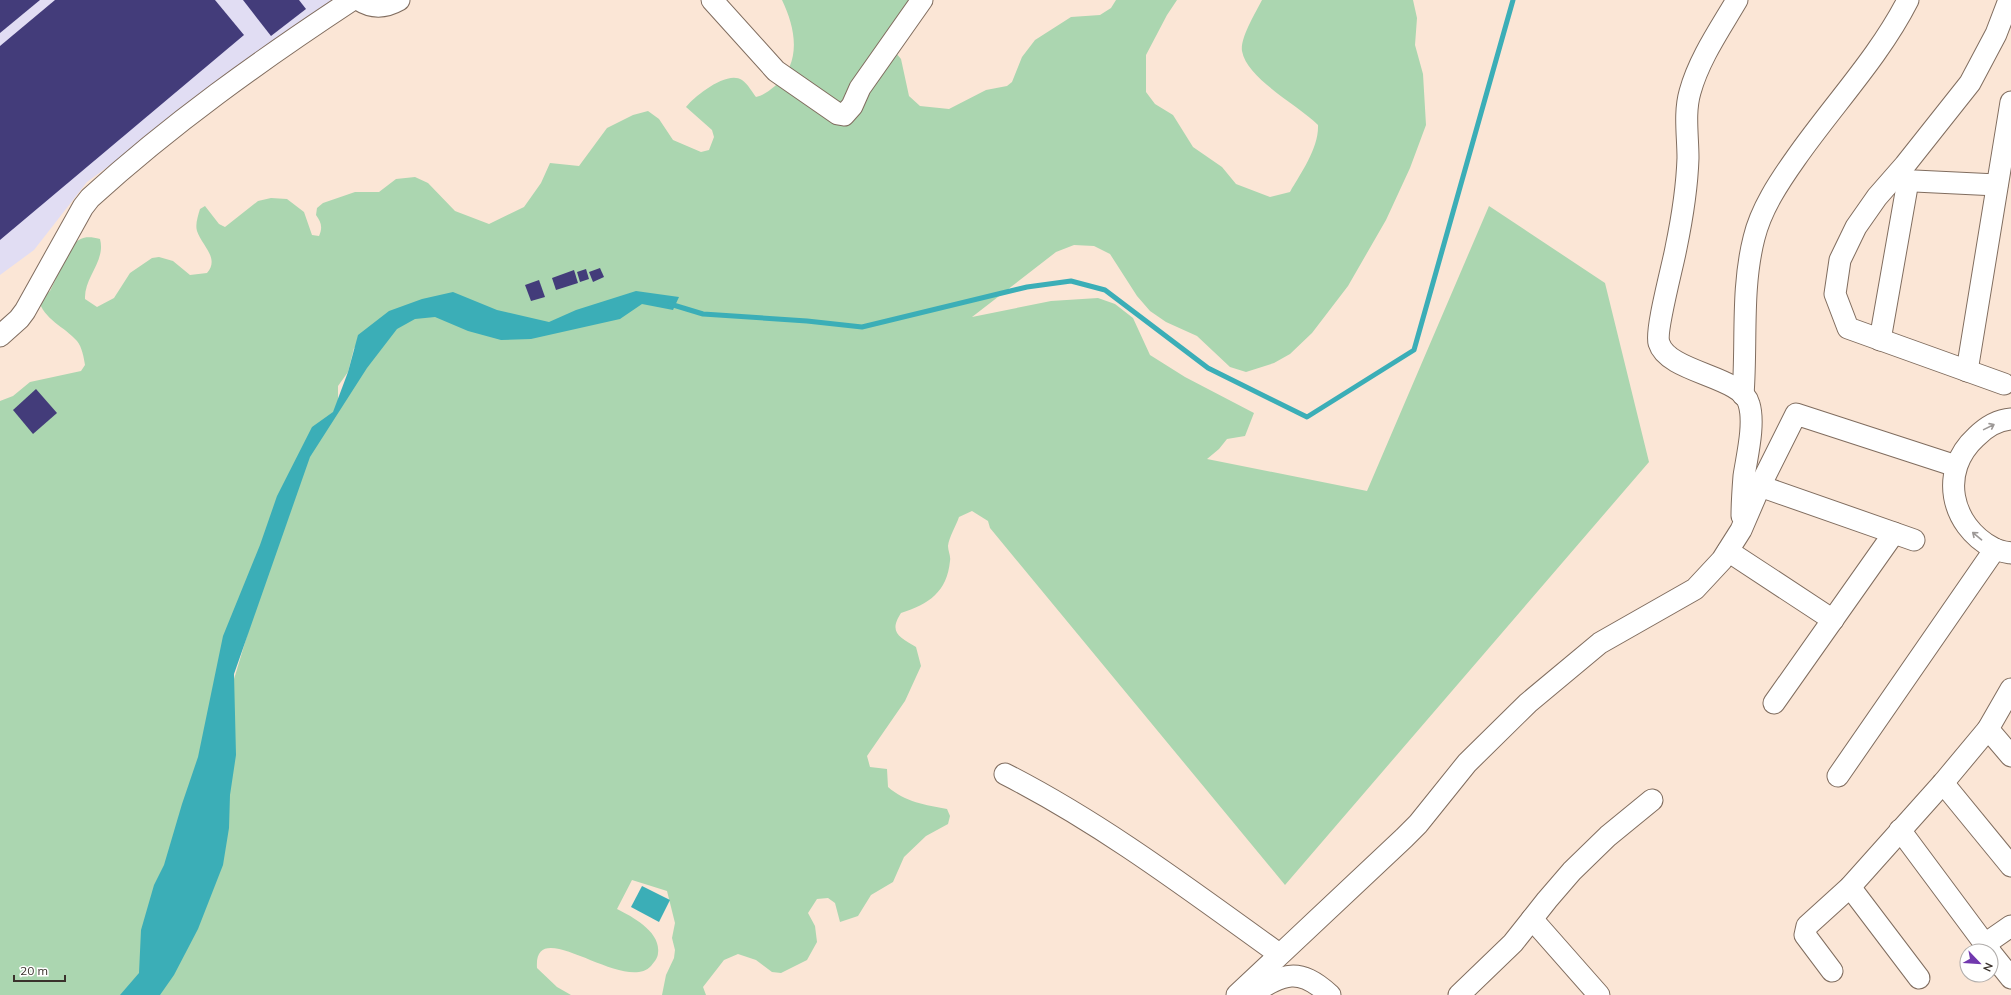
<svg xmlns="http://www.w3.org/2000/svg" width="2011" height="995" font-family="Mulish,sans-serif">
<rect width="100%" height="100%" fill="#fbe6d6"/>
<polygon fill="#e1ddf3" points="0,0 334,0 87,182 34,250 0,275"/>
<path fill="#abd6b0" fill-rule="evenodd" d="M 782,0 L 917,0 L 891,47 L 901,59 L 909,96 L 920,106 L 949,109 L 986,90 L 1007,86 L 1012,82 L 1022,57 L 1035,40 L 1071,17 L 1100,15 L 1111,8 L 1116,0 L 1177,0 L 1167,15 L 1146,55 L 1146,92 L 1155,104 L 1173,115 L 1193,147 L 1222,167 L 1236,184 L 1270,197 L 1290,192 C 1301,173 1319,148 1318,125 C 1298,105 1247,79 1242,51 C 1240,38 1256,12 1262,0 L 1413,0 L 1417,18 L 1415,45 L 1423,74 L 1426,125 L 1410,168 L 1386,220 L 1348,286 L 1312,333 L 1290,354 L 1274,363 L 1246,372 L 1230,367 L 1197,336 L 1166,322 L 1150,311 L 1137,296 L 1110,254 L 1094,246 L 1074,245 L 1056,252 L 972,317 L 1051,301 L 1098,298 L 1115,304 L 1133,318 L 1150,355 L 1185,377 L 1254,413 L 1245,436 L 1227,439 L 1219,449 L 1207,459 L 1367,491 L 1489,206 L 1605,283 L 1649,462 L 1285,885 L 990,528 L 988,521 L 972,511 L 959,517 C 956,526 949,537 948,546 C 948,551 951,556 950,561 C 947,592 929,604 901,613 C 888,633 900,637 916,647 L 921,666 L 905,701 L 867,756 L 870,767 L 887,769 L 888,787 C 905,802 926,805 947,809 L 950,816 L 948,824 L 926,836 L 904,857 L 893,882 L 871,895 L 858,916 L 840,922 L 835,903 L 828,898 L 817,899 L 808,913 L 815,926 L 817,942 L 807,960 L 781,973 L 772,972 L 756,960 L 738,954 L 724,960 L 703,987 L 706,995 L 662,995 L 666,975 L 674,958 L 675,950 L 672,938 L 675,923 L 667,891 L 632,880 L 617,909 C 633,917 661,932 658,953 C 658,958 654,962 651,966 C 624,995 533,912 537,968 L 557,987 L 571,995 L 154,995 L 228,699 L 275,543 L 288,496 L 202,770 L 142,976 L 131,995 L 0,995 L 0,401 L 13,396 L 30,382 L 81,371 L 85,365 C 84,358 82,347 77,341 C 65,327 43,319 39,300 L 50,291 L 71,247 C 80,236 88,236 100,239 C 106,261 84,277 85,299 L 97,307 L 114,298 L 130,273 L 152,258 L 159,257 L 173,261 L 190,275 L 207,273 C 220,258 202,246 197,231 C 195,224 198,216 200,209 L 205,206 L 219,224 L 225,227 L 258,201 L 271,198 L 287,199 L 304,212 L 312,235 L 319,236 C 323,227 321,222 316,215 L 317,208 L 323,203 L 355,192 L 379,192 L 396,179 L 415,177 L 428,183 L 455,211 L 489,224 L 524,207 L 541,183 L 550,163 L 579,166 L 607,128 L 633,115 L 648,111 L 659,119 L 673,140 L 701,152 L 709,150 L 714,137 L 712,130 L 686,107 C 695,96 727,70 742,80 C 748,84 752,92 756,97 C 764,95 769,91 775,86 C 802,63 796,29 782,0 ZM 370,341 L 338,407 L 338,386 L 348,372 L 354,348 Z"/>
<g fill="#3baeb7">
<polygon points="636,291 679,297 673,310 642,304 620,319 531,339 501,340 468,331 435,317 415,319 397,329 367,368 310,457 234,674 236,755 230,795 229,828 223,865 198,929 174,975 160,995 120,995 139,973 141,930 154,885 164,865 182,804 198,757 223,636 260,545 277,496 312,427 333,412 348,372 358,335 389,311 422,299 453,292 497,310 549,322 576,310"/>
<polygon points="642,886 670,900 659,922 631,907"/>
</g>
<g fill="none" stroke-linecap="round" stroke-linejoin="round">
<polyline stroke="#3baeb7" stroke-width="5" points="670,304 703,314 807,321 862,327 1027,287 1071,281 1105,290 1208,368 1307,417 1414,350 1513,0"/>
</g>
<g fill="#433c7a">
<polygon points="0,0 40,0 0,33"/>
<polygon points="55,0 215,0 244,35 0,240 0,46"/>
<polygon points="243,0 299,0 306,9 271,36"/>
<polygon points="600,268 604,277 593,282 589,272"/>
<polygon points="586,269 589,279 580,282 577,272"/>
<polygon points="574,270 578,283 556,290 552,278"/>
<polygon points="539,280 545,297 531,301 525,285"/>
<polygon points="36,389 57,413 33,434 13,410"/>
</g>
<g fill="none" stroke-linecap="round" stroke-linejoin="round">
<g stroke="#806d5f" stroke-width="23">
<g id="minor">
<path d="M 359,0 C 373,9 385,8 399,0"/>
<polyline points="712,0 776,71 838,114 844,115 852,106 860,88 922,0"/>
<path d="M 1737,0 C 1720,29 1699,59 1690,92 C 1684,113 1688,136 1688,158 C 1687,188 1682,219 1676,248 C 1673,265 1655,331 1659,343 C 1668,373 1742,376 1749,404 C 1755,424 1747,456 1744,476 C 1743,489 1742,503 1742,516"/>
<polyline points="1894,180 1997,185"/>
<path d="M 0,336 L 19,319 L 25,311 L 83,207 L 90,198 C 171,124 261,60 352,0"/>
<polyline points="1880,340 1908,181"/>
<polyline points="1967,371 2011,102"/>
<polyline points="2004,384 1848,328 1835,294 1840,260 1856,227 1877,197 1905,165 1970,83 1996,34 2009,0"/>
<path d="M 1743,395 C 1747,343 1741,289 1754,238 C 1761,209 1779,182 1796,158 C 1833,105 1879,57 1908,0"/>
<path d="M 2011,419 C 1998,420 1985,428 1976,437 C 1939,471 1950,525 1993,548 C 1998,551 2005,552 2011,553"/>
<polyline points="1760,486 1914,540"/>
<polyline points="1728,551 1833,620"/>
<polyline points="1774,703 1894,533"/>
<polyline points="1988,729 2011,756"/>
<path d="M 1005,774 C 1103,824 1190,890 1279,954"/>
<polyline points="1838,776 1995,549"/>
<polyline points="1943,783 2011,866"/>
<polyline points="1900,830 1990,951"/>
<polyline points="1850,887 1919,978"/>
<polyline points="1532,919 1599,995"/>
<polyline points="1985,944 2011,926"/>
<polyline points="1991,953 2011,978"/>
<polyline points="1832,971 1805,935 1807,926 1850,887 1943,783 1988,729 2011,689"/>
<polyline points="1237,995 1404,838 1418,824 1467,763 1528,703 1600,643 1695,589 1722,560 1741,530 1760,486 1796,414 1956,466"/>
<path d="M 1249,995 C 1283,975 1297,965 1330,995"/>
<polyline points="1459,995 1513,943 1547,900 1572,871 1608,836 1652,800"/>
</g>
</g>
<use href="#minor" stroke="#fff" stroke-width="21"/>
</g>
<defs><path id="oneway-shaft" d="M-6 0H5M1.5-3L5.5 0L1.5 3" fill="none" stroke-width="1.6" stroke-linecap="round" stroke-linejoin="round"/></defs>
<g stroke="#9c9896">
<use href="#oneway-shaft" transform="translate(1989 427) rotate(-26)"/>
<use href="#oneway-shaft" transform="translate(1977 536) rotate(-140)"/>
</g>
<g transform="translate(1979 963) rotate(115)"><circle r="19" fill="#ffffff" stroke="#b0adab"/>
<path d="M0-3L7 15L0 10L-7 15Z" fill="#7138ae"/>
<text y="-6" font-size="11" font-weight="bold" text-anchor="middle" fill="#3a322c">N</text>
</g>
<path d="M14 975v6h51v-6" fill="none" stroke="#3a322c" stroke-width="2"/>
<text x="20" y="975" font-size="12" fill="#3a322c" stroke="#ffffff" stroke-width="3" paint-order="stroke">20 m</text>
</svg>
